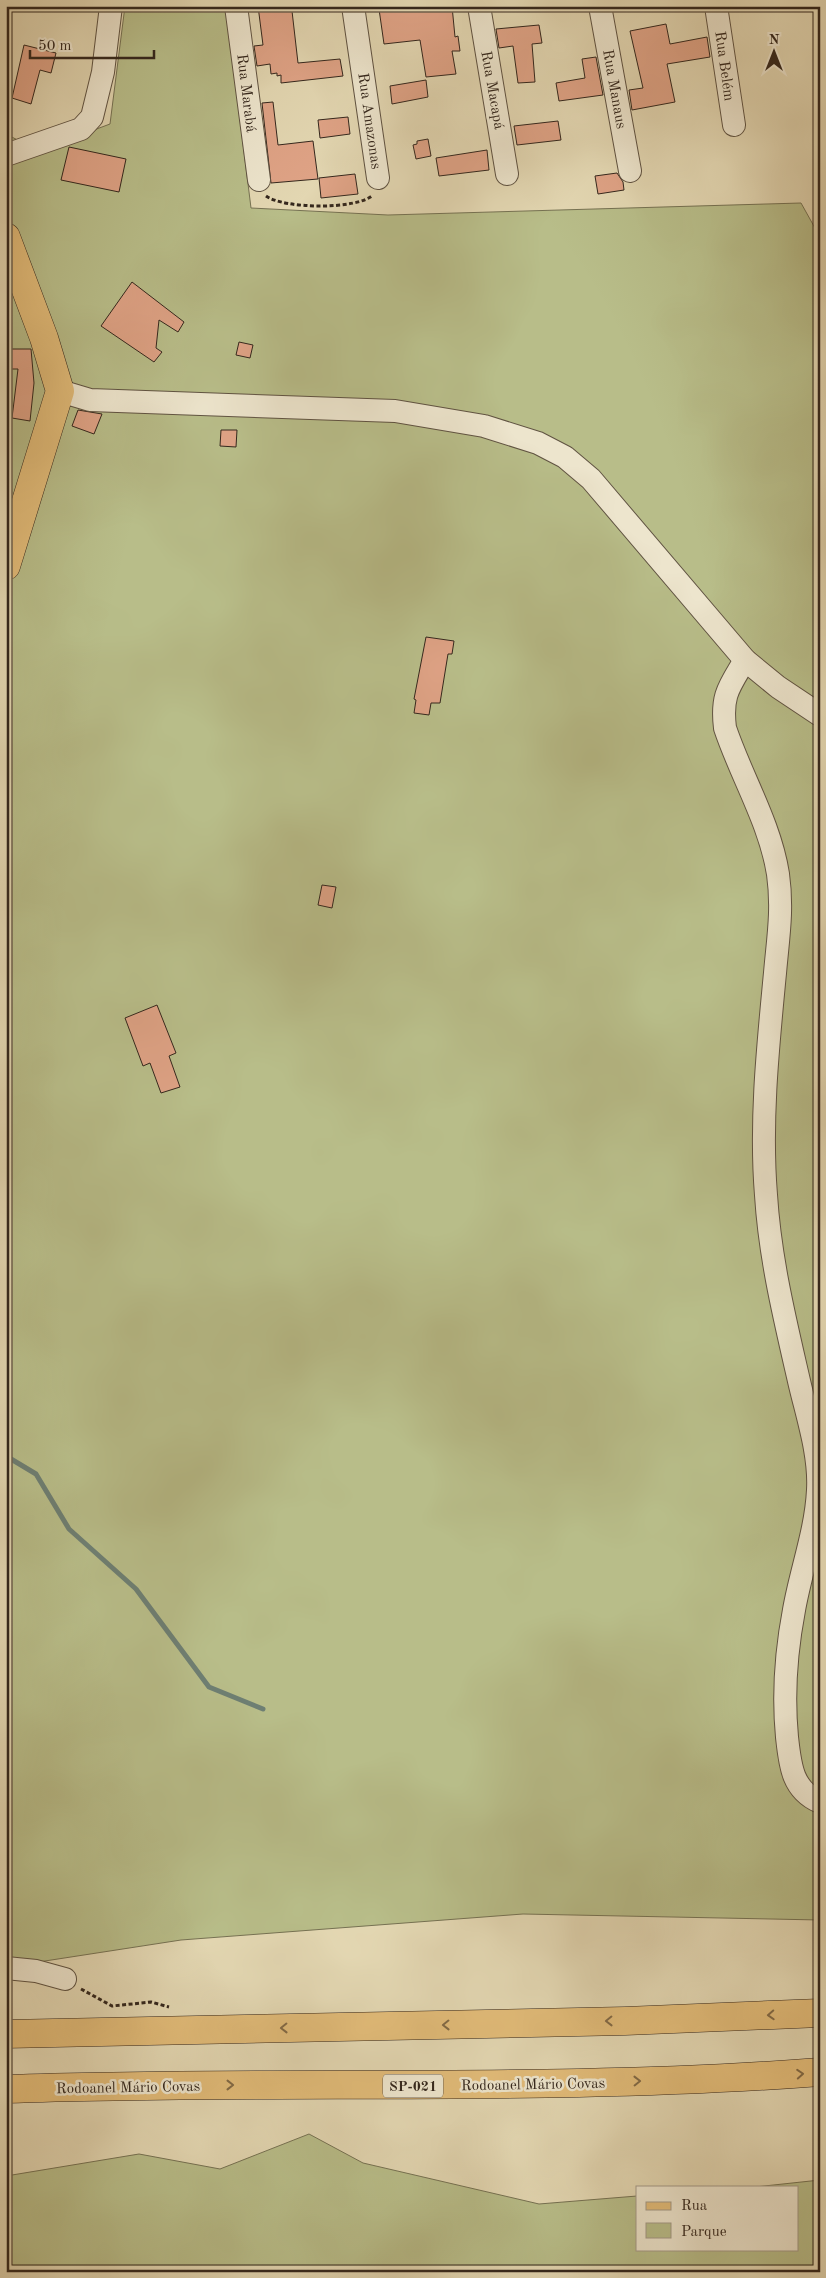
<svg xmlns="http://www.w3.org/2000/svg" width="826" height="2278" font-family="'Old Standard TT',serif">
<rect width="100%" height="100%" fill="#e3d7b2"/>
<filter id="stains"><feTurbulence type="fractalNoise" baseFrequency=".004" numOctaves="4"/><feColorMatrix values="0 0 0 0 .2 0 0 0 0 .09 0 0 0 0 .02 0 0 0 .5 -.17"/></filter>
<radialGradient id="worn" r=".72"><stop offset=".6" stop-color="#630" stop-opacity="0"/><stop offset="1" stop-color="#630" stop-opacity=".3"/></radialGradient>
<g fill="#b8bd89" stroke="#767253">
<polygon points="125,6 226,6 251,208 388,215 801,203 820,237 820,1920 523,1914 181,1940 6,1967 6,134 35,149 67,140 110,124"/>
<polygon points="309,2134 363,2163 539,2204 637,2196 637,2249 797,2249 797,2187 755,2187 820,2180 820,2272 6,2272 6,2176 139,2154 220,2169"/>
</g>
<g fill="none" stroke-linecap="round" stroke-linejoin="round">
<polyline stroke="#6e7f73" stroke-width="5" points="6,1456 36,1474 69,1529 136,1589 209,1687 263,1709"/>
</g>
<g fill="#dfa386" stroke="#34271d">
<polygon points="258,6 289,6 290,11 292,11 298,63 340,59 343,76 281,83 281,75 277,76 277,73 271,74 270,64 257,66 254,46 263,45"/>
<polygon points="399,6 452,6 455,37 458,36 460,51 452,51 456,74 426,77 420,40 384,44 379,9"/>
<polygon points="666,24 670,44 707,37 710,57 667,64 675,102 632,110 629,90 643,88 630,31"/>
<polygon points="539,25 542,43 532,44 535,82 518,83 513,46 499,48 496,29"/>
<polygon points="24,45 56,53 51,73 40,70 31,104 12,98"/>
<polygon points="596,57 603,95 559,101 556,83 585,78 582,59"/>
<polygon points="426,80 428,97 392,104 390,86"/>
<polygon points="273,102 278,145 313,141 318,179 271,183 262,103"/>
<polygon points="348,117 350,134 320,138 318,120"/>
<polygon points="558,121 561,140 517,145 514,126"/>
<polygon points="428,139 431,156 416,159 413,145 417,144 417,141"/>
<polygon points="69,147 126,159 119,192 61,180"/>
<polygon points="487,150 489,170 439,176 436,158"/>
<polygon points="617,173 623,182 624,190 598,194 595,176"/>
<polygon points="355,174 358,194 321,198 319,178"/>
<polygon points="132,282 184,322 178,332 159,320 156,348 162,352 154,362 101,326"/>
<polygon points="239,342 253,345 250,358 236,355"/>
<polygon points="6,349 31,349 34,383 30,421 12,418 18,369 9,369 9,366 6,366"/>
<polygon points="78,410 102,414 94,434 72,426"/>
<polygon points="221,430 237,430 236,447 220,446"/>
<polygon points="426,637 454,641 452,654 448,654 440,703 431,703 429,715 414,713 416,700 414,699"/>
<polygon points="322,885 336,887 332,908 318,905"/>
<polygon points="157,1005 176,1053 169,1056 180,1087 161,1093 150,1063 143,1066 125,1018"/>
</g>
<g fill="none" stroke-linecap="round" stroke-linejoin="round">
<g stroke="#605342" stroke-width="24">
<g id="minor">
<polyline points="236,6 259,180"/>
<polyline points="353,6 378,178"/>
<polyline points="479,6 507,174"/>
<polyline points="600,6 630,171"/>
<polyline points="716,6 734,125"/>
<polyline points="6,155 81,129 92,117 103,72 111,6"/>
<polyline points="60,391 90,400 395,411 484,426 538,443 565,457 591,479 745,660 778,687 820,715"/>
<path d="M 745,660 C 729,687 721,695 725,728 C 741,776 770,823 778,874 C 783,910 778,938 775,973 C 768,1046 760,1122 766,1195 C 770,1259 785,1320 799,1381 C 807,1416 820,1454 818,1490 C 816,1531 801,1570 794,1610 C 786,1652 783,1695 787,1737 C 790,1765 792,1790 820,1802"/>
<polyline points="6,1968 36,1971 65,1979"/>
</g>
</g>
<g stroke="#34271d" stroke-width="29">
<polyline id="major" points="6,237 44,338 60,391 6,566"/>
</g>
<g stroke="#34271d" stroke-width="29">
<g id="highway">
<polyline points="6,2034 625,2021 820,2013"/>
<path d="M 6,2089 C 277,2079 549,2093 820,2072"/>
</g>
</g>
<g stroke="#34271d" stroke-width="3" stroke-dasharray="4 2.5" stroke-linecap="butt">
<path d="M 266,196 C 284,209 357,210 373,195"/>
<polyline points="81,1989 112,2006 151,2002 169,2007"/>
</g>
<use href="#minor" stroke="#ede5cd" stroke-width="22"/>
<use href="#major" stroke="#e2bc79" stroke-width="28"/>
<use href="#highway" stroke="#e2bc79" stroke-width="28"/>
</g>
<defs><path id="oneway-chevron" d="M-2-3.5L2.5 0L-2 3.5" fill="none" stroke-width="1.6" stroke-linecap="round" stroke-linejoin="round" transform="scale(1.25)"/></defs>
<g stroke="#826a46">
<use href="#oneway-chevron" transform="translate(771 2015) rotate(177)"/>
<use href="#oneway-chevron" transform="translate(609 2021) rotate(179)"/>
<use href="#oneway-chevron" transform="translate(446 2025) rotate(179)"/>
<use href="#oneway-chevron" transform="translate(284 2028) rotate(179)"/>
<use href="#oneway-chevron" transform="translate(800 2074) rotate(-4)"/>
<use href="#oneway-chevron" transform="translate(637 2081) rotate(-1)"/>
<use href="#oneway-chevron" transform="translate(230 2085)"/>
</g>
<g text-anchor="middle" stroke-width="5" stroke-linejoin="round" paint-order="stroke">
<rect fill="#ede5cd" stroke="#6c6052" stroke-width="1" x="383" y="2074.5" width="60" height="23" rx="4"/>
<g font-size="14" font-weight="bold" fill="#34271d">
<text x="413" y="2091">SP-021</text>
</g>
<g font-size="15" fill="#34271d" stroke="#ede5cd">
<text transform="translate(725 66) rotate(82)" y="5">Rua Belém</text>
<text transform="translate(615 89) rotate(80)" y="5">Rua Manaus</text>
<text transform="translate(493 90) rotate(80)" y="5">Rua Macapá</text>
<text transform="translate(247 93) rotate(83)" y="5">Rua Marabá</text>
<text transform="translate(370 121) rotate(82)" y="5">Rua Amazonas</text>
<text transform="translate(533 2084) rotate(-1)" y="5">Rodoanel Mário Covas</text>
<text transform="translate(128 2087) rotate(-1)" y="5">Rodoanel Mário Covas</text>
</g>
</g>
<rect width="826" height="2278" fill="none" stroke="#e3d7b2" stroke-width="25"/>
<rect x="8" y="8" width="811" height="2263" fill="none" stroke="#34271d" stroke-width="2.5"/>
<rect x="12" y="12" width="801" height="2253" fill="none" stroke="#34271d"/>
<rect x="636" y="2186" width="162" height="65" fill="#ede5cd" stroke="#a39987"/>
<rect x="646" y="2202" width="25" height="8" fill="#e2bc79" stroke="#a39987"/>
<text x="681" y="2210" font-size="15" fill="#34271d">Rua</text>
<rect x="646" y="2223" width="25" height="15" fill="#b8bd89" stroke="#a39987"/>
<text x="681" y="2236" font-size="15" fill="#34271d">Parque</text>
<g transform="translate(774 52)" stroke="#ede5cd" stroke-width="4" paint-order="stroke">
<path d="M0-4L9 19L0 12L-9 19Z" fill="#34271d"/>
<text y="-8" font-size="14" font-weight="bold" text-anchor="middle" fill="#34271d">N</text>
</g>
<path d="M30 50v8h124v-8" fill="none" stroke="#34271d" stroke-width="2.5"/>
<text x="38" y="50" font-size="15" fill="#34271d" stroke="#ede5cd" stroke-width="4" paint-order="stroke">50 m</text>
<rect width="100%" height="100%" filter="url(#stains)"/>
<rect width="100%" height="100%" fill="url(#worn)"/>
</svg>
